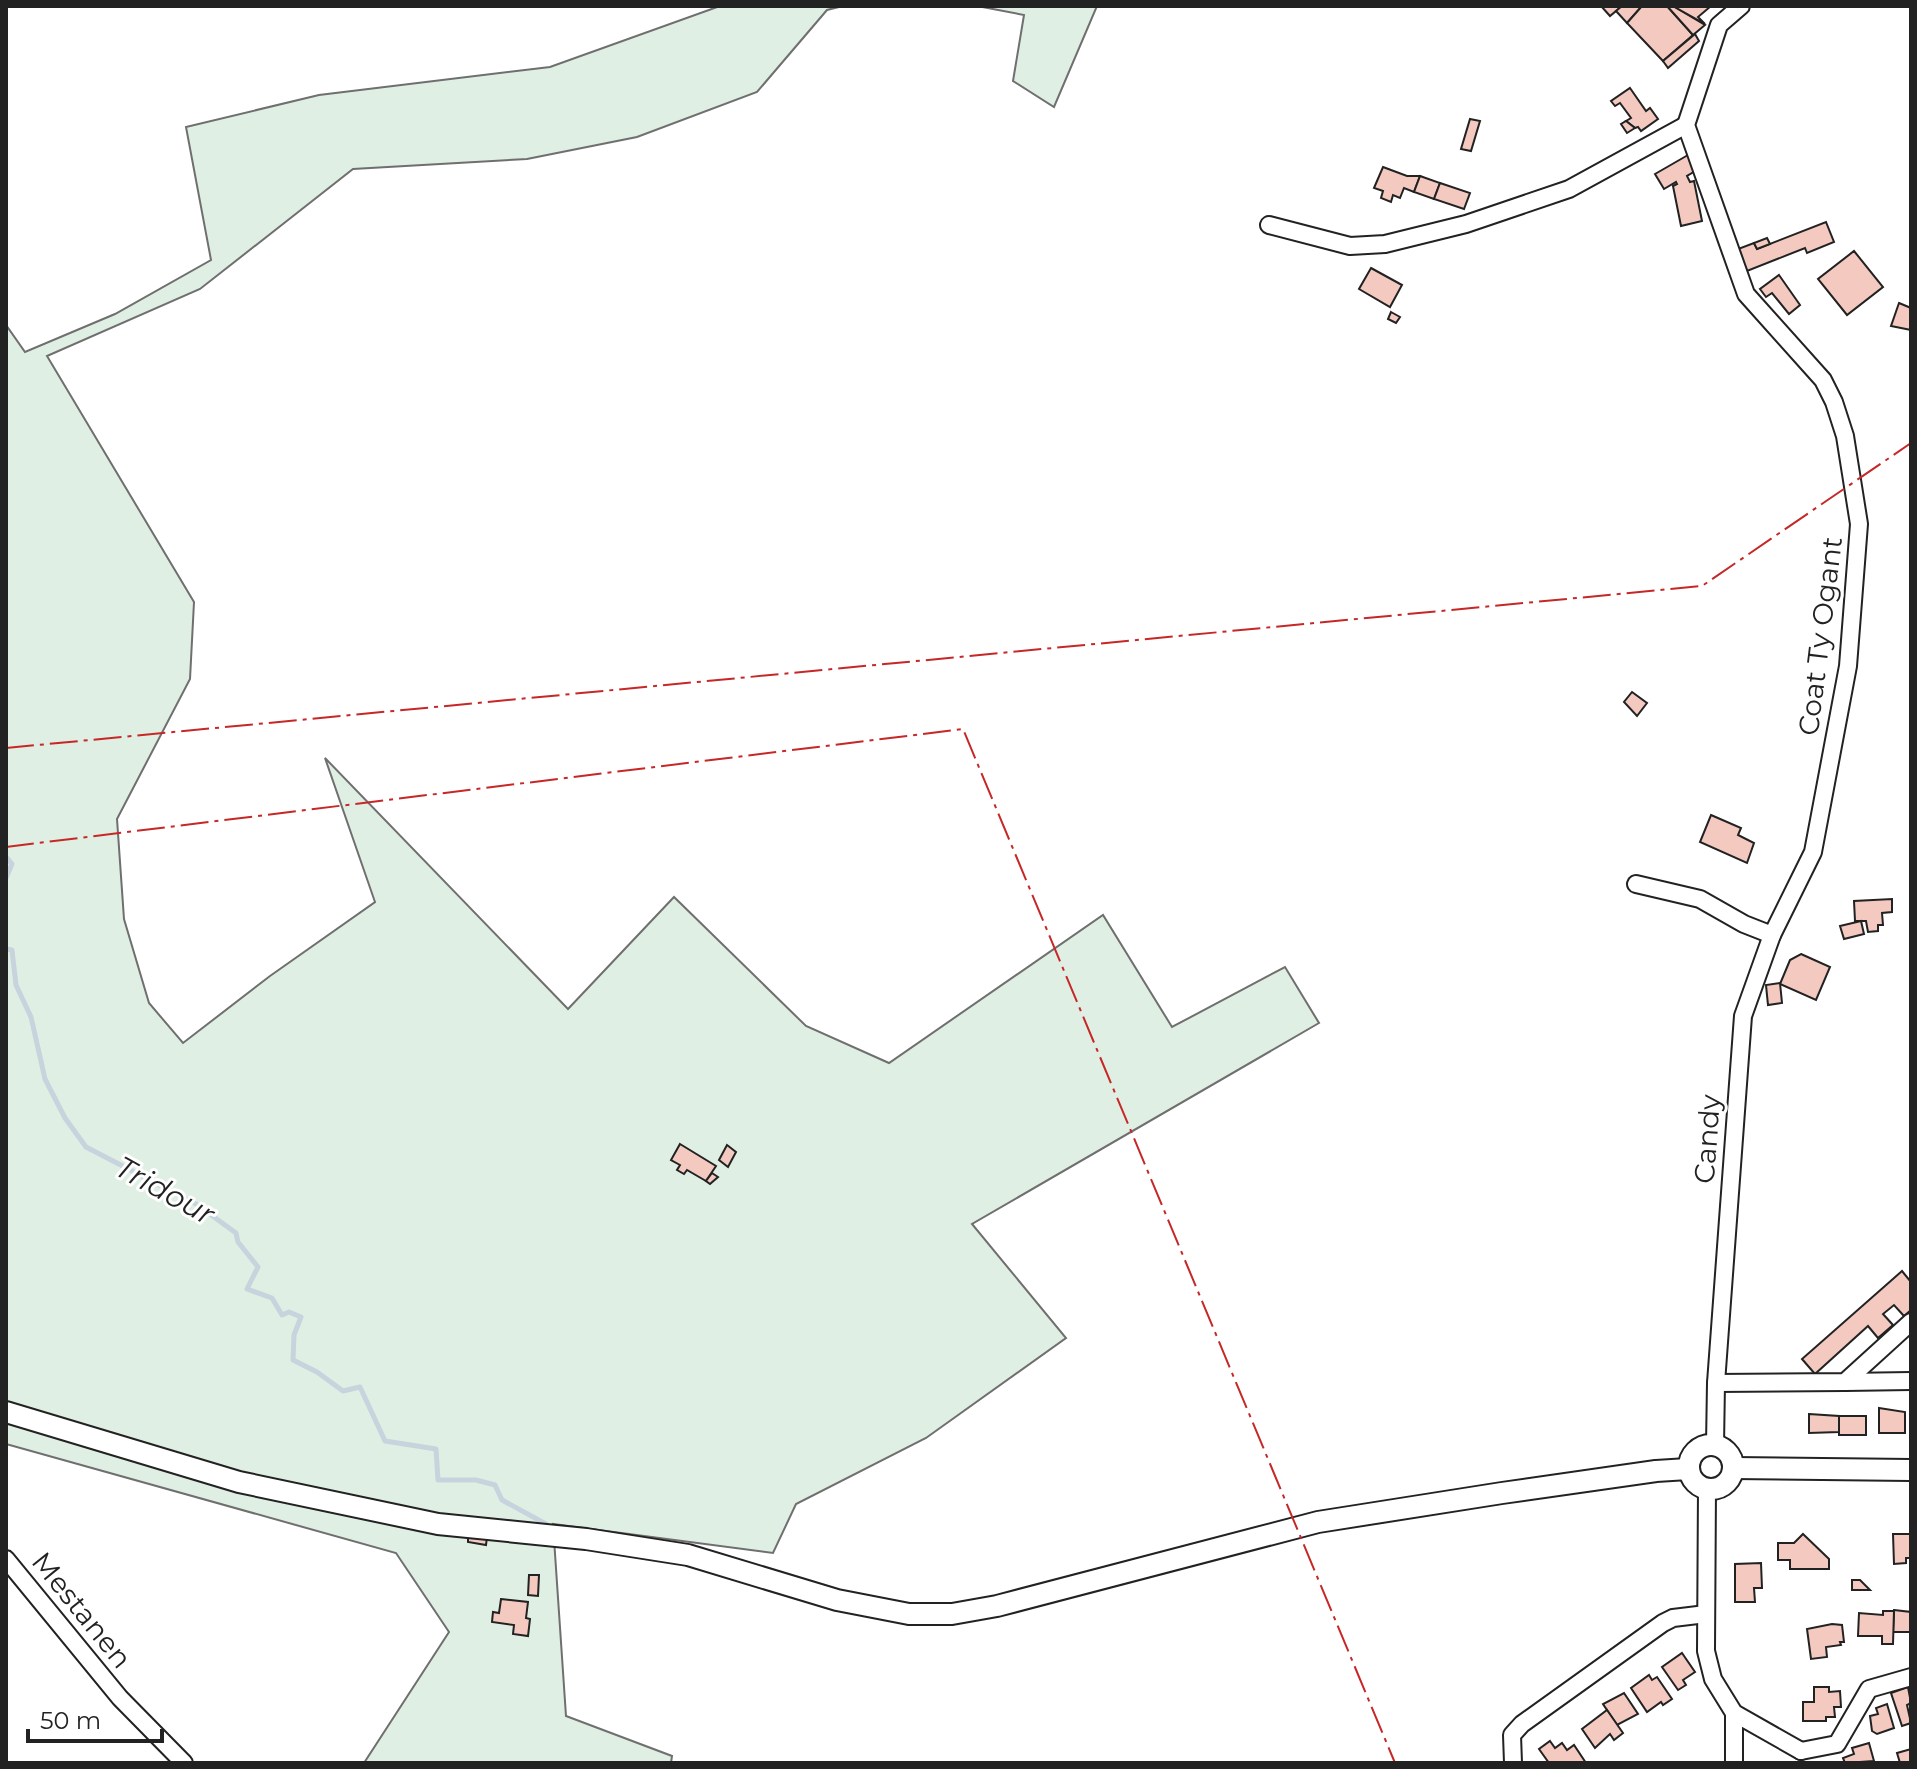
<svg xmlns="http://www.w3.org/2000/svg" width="1917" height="1769" font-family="Montserrat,sans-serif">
<rect width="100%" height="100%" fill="#fff"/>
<g fill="#e0efe3" stroke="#6f6f6f" stroke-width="2">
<polygon points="720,6 843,6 827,10 757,92 637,137 527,159 353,169 200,289 47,356 194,602 190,679 117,819 124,919 149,1003 183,1043 270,976 375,902 325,758 568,1009 674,897 806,1026 889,1063 1103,915 1172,1027 1285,967 1319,1023 972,1224 1066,1338 926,1438 796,1504 773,1553 553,1524 566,1716 672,1756 671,1763 364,1763 449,1632 396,1553 6,1444 6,325 25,352 115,314 211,260 186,127 319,95 550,67"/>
<polygon points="977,6 1097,6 1054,107 1013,81 1024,15"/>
</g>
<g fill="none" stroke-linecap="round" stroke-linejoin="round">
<g stroke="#c7d3dd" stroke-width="5">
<polyline points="6,857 12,864 6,878"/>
<polyline points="6,949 12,950 16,985 31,1017 45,1079 65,1118 86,1147 196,1204 236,1233 238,1242 258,1267 247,1289 272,1298 282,1315 289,1312 301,1317 294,1335 293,1360 317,1372 343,1391 360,1387 385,1441 436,1449 438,1480 476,1480 495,1485 502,1500 546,1524"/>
</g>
</g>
<g fill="#f3c9c0" stroke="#222" stroke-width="2">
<polygon points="1601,6 1622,6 1610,16"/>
<polygon points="1622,6 1642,6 1627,23 1616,11"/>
<polygon points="1642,6 1667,6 1693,35 1663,61 1627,23"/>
<polygon points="1667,6 1673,6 1705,25 1693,35"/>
<polygon points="1673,6 1711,6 1698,17 1705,24"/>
<polygon points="1695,34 1699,41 1668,68 1663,61"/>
<polygon points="1630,88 1646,111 1650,108 1658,119 1641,131 1638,127 1635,128 1626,121 1631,118 1620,103 1615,106 1611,101"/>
<polygon points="1470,119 1480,121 1471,151 1461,149"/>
<polygon points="1626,121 1635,128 1627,133 1621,124"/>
<polygon points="1688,155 1697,170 1687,176 1690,182 1694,181 1702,221 1681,226 1673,186 1677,184 1676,182 1664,189 1655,174"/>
<polygon points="1383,167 1407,176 1420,176 1414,192 1404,188 1400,198 1393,195 1391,202 1381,198 1383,191 1374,188"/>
<polygon points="1420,176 1440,183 1434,199 1414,192"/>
<polygon points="1440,183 1470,193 1464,209 1434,199"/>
<polygon points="1826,222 1834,242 1807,253 1805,248 1747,271 1738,249 1754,243 1757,249"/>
<polygon points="1767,238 1770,244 1757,249 1754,243"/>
<polygon points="1854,251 1883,287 1847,315 1818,279"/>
<polygon points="1371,268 1402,285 1390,307 1359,289"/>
<polygon points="1779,275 1800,305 1789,314 1772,293 1766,297 1760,289"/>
<polygon points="1899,303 1911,308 1911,330 1891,326"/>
<polygon points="1391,312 1400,317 1396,323 1388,319"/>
<polygon points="1632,692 1647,703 1637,716 1624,702"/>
<polygon points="1711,815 1741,828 1738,835 1754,843 1747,863 1700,842"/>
<polygon points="1892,899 1892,912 1882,913 1883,925 1878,925 1878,931 1868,932 1866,921 1855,921 1854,901"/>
<polygon points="1861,921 1864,934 1844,939 1840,926"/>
<polygon points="1801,954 1830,967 1816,1000 1780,984 1790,960"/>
<polygon points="1780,983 1782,1003 1768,1005 1766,985"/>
<polygon points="680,1144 716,1166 706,1181 687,1170 684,1174 677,1170 680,1165 671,1160"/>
<polygon points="727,1145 736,1152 728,1167 719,1160"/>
<polygon points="712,1173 718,1177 710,1184 706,1181"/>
<polygon points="1902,1271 1911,1282 1911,1310 1904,1316 1894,1305 1883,1314 1893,1325 1878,1338 1868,1326 1815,1374 1802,1359"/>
<polygon points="1879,1408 1905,1412 1905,1433 1879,1433"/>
<polygon points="1809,1414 1839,1416 1839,1432 1809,1433"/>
<rect x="1839" y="1416" width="27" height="19"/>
<polygon points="468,1534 487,1537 486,1545 468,1542"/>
<polygon points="1803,1534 1829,1559 1829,1569 1790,1569 1790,1560 1778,1560 1778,1543 1794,1543"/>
<polygon points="1893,1534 1911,1534 1911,1558 1906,1558 1906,1563 1894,1564"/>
<polygon points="1761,1563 1762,1588 1754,1588 1755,1602 1735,1602 1735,1564"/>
<polygon points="529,1575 539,1575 538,1596 528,1595"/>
<polygon points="1852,1580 1860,1580 1870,1590 1852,1590"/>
<polygon points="501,1599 528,1602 526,1618 530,1619 528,1636 513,1634 514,1625 492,1622 493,1612 499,1613"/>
<polygon points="1894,1610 1911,1612 1911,1632 1893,1632"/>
<polygon points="1883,1611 1894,1611 1893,1644 1882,1644 1882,1636 1858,1636 1859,1613 1883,1615"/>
<polygon points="1832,1624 1842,1625 1844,1642 1840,1642 1841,1645 1826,1647 1827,1657 1811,1659 1807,1629"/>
<polygon points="1682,1653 1695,1672 1683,1680 1686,1685 1678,1690 1662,1667"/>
<polygon points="1649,1675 1652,1680 1657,1677 1672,1699 1663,1705 1661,1702 1647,1712 1631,1688"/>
<polygon points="1814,1687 1829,1687 1829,1692 1840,1691 1841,1707 1834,1707 1835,1717 1826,1717 1826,1721 1803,1721 1803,1702 1814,1702"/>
<polygon points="1908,1687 1911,1703 1907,1705 1911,1723 1902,1726 1891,1693"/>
<polygon points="1624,1693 1638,1714 1617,1725 1603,1704"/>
<polygon points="1887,1704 1894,1728 1877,1734 1872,1731 1870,1716 1878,1714 1876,1708"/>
<polygon points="1607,1710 1623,1733 1614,1740 1610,1734 1595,1748 1582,1729"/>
<polygon points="1550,1741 1555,1748 1562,1743 1567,1750 1574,1745 1586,1763 1549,1763 1539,1749"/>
<polygon points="1869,1743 1874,1761 1845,1763 1843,1758 1854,1754 1852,1748"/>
<polygon points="1911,1749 1911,1763 1900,1763 1897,1753"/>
</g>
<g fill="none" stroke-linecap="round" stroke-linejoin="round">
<g stroke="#222" stroke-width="20">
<g id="minor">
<polyline points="1269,225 1350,246 1385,244 1466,224 1569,189 1686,125"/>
<polyline points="1636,884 1700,899 1744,924 1772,935"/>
<polyline points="1845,1382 1911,1381"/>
<polyline points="1716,1383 1845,1382 1911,1322"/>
<polyline points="1715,1445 1716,1383 1743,1016 1772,935 1813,852 1848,666 1859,524 1845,436 1834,402 1823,380 1746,294 1686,125 1719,25 1741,6"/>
<polyline points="1707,1489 1706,1651 1713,1679 1734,1713 1801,1751"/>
<polyline points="6,1559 120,1698 184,1763"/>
<polyline points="1801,1751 1837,1744 1869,1689 1911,1677"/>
<polyline points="1513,1763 1512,1735 1522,1724 1663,1623 1673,1618 1706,1614"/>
<polyline points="1734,1763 1734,1713"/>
</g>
</g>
<g stroke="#222" stroke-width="24">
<g id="tertiary">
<polyline points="6,1412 239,1482 438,1524 586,1539 688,1555 837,1600 909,1614 952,1614 997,1606 1318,1522 1502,1493 1656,1471 1688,1469"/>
<circle cx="1711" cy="1467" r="22"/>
<polyline points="1733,1468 1911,1470"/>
</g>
</g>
<use href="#minor" stroke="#fff" stroke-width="16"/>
<use href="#tertiary" stroke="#fff" stroke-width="20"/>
<g stroke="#c62828" stroke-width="2" stroke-dasharray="28 6 4 6" stroke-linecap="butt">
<polyline points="6,748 1702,586 1911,443"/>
<polyline points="6,847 963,729 1395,1763"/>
</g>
</g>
<g text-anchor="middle" stroke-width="6" stroke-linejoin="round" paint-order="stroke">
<g font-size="28" fill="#222" stroke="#fff">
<text transform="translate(1820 636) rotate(-83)" y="10">Coat Ty Ogant</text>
<text transform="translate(1707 1139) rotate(-86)" y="10">Candy</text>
<text transform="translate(82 1610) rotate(51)" y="10">Mestanen</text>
</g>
<g font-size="30" font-style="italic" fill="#222" stroke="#fff">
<text transform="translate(165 1191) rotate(29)" y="10">Tridour</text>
</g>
</g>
<rect width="1917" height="1769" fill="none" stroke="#222222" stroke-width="16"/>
<path d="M28 1729v12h134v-12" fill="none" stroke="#222222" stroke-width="4"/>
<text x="40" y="1729" font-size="24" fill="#222222" stroke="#ffffff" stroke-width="6" paint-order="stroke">50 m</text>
</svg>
